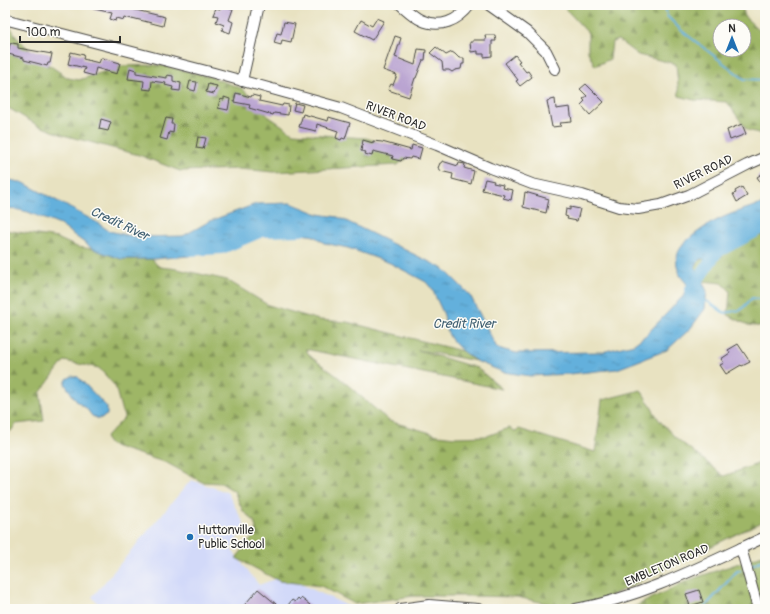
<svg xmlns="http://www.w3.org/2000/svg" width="770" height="614" font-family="Pangolin,sans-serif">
<defs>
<pattern id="forest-firs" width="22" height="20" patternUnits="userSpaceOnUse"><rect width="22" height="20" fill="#9eb666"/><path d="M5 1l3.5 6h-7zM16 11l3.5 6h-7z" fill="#819454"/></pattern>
<pattern id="water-ripples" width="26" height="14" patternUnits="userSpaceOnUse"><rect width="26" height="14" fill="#63b0dc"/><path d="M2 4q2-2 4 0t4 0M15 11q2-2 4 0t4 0" fill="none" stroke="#528fb3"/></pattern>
</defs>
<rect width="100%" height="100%" fill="#fdfcf7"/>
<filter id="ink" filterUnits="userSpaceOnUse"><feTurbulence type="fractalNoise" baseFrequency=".025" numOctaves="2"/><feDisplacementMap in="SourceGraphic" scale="8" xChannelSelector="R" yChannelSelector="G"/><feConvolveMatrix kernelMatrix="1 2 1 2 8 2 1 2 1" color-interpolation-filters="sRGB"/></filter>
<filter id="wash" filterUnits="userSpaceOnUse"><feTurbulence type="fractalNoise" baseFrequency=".012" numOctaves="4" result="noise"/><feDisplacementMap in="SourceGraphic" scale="16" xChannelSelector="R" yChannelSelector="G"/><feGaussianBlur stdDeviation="0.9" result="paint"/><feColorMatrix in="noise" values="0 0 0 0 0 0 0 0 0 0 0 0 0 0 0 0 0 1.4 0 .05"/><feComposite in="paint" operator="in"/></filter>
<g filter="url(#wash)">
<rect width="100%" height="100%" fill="#e8e2c1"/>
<polygon fill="#d2d9f9" points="191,480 227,492 245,525 231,549 259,585 283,576 355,609 103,609 92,597"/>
<g fill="url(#forest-firs)" stroke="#647048" fill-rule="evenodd">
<path d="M 562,5 L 742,5 L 745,17 L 765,36 L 765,133 L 762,134 L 747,130 L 727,102 L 694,100 L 679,96 L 676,64 L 638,55 L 618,40 L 612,42 L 610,59 L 595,66 L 588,52 L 588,33 ZM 720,26 L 744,26 L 744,50 L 720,50 Z"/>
<polygon points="5,19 19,40 36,56 68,78 79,80 121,66 160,65 211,77 243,89 268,116 293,133 366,138 409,152 411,156 397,165 274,172 239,169 180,171 139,155 63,135 37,125 5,106"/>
<polygon points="765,228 765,327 748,325 728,315 730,291 722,283 701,281 695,267 700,258 706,259 723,248 757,235"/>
<polygon points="5,230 57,238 77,247 93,249 121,259 152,259 157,265 160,267 177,269 227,280 268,305 319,320 347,322 462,351 476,361 418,350 477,368 502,389 305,349 311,357 341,379 389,421 438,435 455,437 487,436 509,428 515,431 519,429 595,452 602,400 641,390 659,420 675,437 724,476 760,463 765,466 765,520 604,599 563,607 517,597 471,596 414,596 355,604 321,586 279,581 236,558 257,532 254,521 243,511 234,491 221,483 202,482 167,463 110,445 105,438 124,418 124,416 122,412 115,386 99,368 64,361 40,393 44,421 16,424 11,431 5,432"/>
<polygon points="765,554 765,592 759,593 756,609 630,609 689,580 754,558"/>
</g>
<g fill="url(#water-ripples)" stroke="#476e84">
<path d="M 5,179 L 24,183 L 98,223 L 109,231 L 136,237 L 183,236 L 210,221 L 256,204 L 291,203 L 318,214 L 338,217 L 444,269 L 470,295 L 497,348 L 516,353 L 602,352 L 634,344 L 646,335 L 687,292 L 688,286 C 685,281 679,276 678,270 C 673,253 682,244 695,234 C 717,217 738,211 765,203 L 765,228 L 757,235 L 723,248 L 706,259 L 700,259 L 695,267 L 707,291 L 705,309 L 690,329 L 667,350 L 617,369 L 569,374 L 530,376 L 503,372 L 476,361 L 462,351 L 451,339 L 446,329 L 444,315 L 432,289 L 426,282 L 390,263 L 348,248 L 324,243 L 314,236 L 273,228 L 228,239 L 189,256 L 152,259 L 121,259 L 93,249 L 60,225 L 28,212 L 5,207 Z"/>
<polygon points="72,376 78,377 107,407 107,415 99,419 92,416 86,408 77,402 65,384 67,379"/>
</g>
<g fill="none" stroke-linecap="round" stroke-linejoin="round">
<g stroke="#63b0dc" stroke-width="2">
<polyline points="665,5 667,16 682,31 744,79 765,80"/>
<polyline points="707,301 724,313 741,310 752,298 765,300"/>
<polyline points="751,565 765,559"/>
<polyline points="703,609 737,571 741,570"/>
</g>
<g stroke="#63b0dc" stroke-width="12">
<polyline points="189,250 222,248 262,231 301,230"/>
<polyline points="690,291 717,252 765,227"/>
</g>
</g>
<g id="blocks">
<g fill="#baa4d1">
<polygon points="87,5 115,5 165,17 163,26 132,18 132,19 125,17 124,20 117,18 116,21 110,19 112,13 86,7"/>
<polygon points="222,5 233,9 229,20 233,22 230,33 222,30 224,25 216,22 218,16 213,15 216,8 220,9"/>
<polygon points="377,18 384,21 372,40 355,31 361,20 372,26"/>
<polygon points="284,22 295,24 291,42 282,40 281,45 274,43 277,33 281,34"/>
<polygon points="485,35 495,35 496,41 492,41 492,56 484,57 484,54 478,54 478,51 471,52 470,42 473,42 473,40 486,40"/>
<polygon points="395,36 401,38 395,57 415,65 418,49 426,50 425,60 423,60 416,78 415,78 409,97 388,90 391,84 393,85 397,75 383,70"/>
<polygon points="12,43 18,44 18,48 52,54 50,63 48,63 47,66 40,64 24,60 24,58 8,54 10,44"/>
<polygon points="436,47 446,55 452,52 455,54 459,58 464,58 464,64 462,64 461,69 455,70 452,72 449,70 443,70 442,62 430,53"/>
<polygon points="71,52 84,55 83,59 99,63 101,58 103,58 120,63 117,74 96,68 94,76 83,73 85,68 68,64"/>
<polygon points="515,55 520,61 518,62 526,72 528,71 532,77 520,86 516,81 518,80 505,63"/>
<polygon points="130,68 136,70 136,73 167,78 167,75 173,76 173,81 181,83 180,91 172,90 173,87 165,85 166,83 152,81 151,90 143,89 144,81 128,79"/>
<polygon points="190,81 197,82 195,91 188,89"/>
<polygon points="208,84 217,86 214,94 206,92"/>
<polygon points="586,84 604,102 590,115 581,105 585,101 583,99 587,96 580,89"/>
<polygon points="236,93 251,97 252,95 260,97 259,101 282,106 283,104 289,105 288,115 274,113 273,115 249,108 250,105 234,102"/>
<polygon points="224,97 230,99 228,110 218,108 220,99 224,100"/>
<polygon points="555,99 556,109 570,107 572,122 560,123 561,126 552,127 547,101"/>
<polygon points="295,103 303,105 301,112 293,110"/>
<polygon points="303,114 328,121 329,117 332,118 350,123 345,139 342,138 341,140 336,138 338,131 317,124 316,131 299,127"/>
<polygon points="166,118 172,119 171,124 174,124 173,133 169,132 167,140 160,138"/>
<polygon points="101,119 111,122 108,131 99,129"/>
<polygon points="742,124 746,134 730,140 727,130"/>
<polygon points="198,137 206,138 203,149 196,148"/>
<polygon points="363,140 373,143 373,141 382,142 411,150 412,145 422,148 419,159 411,157 410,159 403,158 401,161 392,159 393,156 373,151 372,156 365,154 366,152 361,151"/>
<polygon points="442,161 458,166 459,163 465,164 464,168 474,171 471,184 452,179 453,174 440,171 440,169 438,168 440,163 442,163"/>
<polygon points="765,172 765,189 757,177"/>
<polygon points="485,179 494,181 493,183 503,185 502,188 513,190 511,200 503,198 504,195 482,190"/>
<polygon points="742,187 747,196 737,202 733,194 736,193 735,191"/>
<polygon points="525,192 549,199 546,213 523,207"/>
<polygon points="570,207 580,209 577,221 567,219 568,217 565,216 566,209 570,210"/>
<polygon points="738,344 750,362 742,366 741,365 726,374 720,365 724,363 721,359 730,353 728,350"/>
<polygon points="258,589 282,609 241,609"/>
<polygon points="699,590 703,602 690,606 686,594"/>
<polygon points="298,598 300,600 301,598 310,605 306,609 285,609 292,600 295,602"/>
</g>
</g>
</g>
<g filter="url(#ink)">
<use href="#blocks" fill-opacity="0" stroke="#474642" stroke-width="1"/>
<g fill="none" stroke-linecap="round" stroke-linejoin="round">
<g stroke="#474642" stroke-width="12">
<g id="minor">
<path d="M 401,5 C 407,10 414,17 421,20 C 440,29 458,21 470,5"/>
<polyline points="489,5 527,32 546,51 555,69"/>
<polyline points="8,20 214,73 341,108 437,145 490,168 532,184 582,195 619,207 638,209 661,205 689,195 747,165 765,157"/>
<polyline points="242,81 259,5"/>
<polyline points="741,548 758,609"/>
<polyline points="400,609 429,605 478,609"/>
<path d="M 576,609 C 642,597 704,565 765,537"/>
</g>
</g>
<use href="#minor" stroke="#fff" stroke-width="10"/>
</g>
</g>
<circle fill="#1f6fb2" stroke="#fdfcf7" stroke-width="1.5" cx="190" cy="537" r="4"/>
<g text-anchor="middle" stroke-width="3" stroke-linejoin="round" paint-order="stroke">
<g font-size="12" fill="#2b2b2b" stroke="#fdfcf7">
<text transform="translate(396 116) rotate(21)" y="4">RIVER ROAD</text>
<text transform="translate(703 172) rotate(-26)" y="4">RIVER ROAD</text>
<text transform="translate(667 565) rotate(-23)" y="4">EMBLETON ROAD</text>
</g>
<g font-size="12" fill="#2b2b2b" stroke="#fdfcf7" text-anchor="start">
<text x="198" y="534">Huttonville<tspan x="198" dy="14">Public School</tspan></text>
</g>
<g font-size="13" font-style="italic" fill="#416072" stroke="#fdfcf7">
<text transform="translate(120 223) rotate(25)" y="5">Credit River</text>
<text x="464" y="328">Credit River</text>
</g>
</g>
<rect width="770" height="614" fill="none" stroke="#fdfcf7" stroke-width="20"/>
<g transform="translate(732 38)"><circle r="19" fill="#fdfcf7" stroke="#a9a8a5"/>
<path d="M0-3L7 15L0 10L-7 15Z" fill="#1f6fb2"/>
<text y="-6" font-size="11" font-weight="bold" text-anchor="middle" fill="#2b2b2b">N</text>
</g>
<path d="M20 36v6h100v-6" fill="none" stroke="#2b2b2b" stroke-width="2"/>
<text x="26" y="36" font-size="12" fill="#2b2b2b" stroke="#fdfcf7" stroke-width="3" paint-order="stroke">100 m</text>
</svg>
